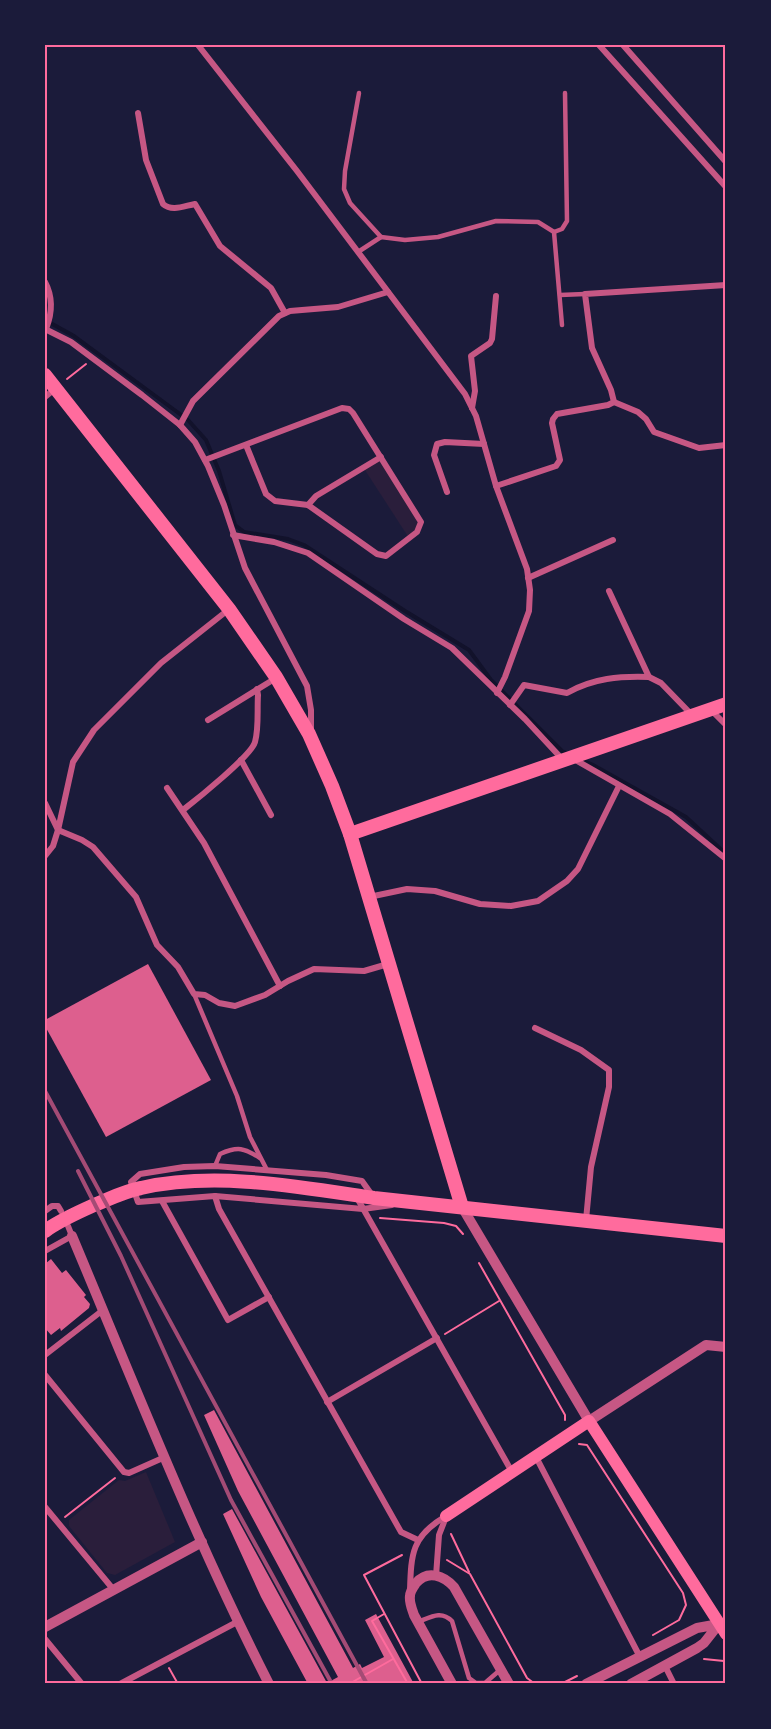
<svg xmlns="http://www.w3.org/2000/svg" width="771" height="1729" font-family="'Archivo Narrow',sans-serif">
<rect width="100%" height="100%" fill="#1b1b3a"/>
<g fill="#2a1e3b">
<polygon points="381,457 421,522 409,538 363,467"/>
<polygon points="146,1472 175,1542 115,1575 107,1573 69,1526 69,1520 119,1480 125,1481"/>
</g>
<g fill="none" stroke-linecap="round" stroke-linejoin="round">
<g stroke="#12122b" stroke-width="4">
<polyline points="45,320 74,336 188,420 206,440 219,471 235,525 244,532 288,539 304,545 405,611 469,650 491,680 562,751 568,754"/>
<polyline points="580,759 593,765 686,817 726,854"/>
</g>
</g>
<g fill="#dd5f8e">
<polygon points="148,964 211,1080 106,1137 45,1026 45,1020"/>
<polygon points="51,1259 62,1273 66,1270 86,1295 84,1297 90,1304 89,1308 61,1331 60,1328 51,1335 45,1328 45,1264"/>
<polygon points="214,1410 353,1668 360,1664 362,1668 384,1657 365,1620 376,1614 414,1684 308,1684 261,1597 223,1514 232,1509 327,1683 338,1677 238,1491 204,1415"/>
</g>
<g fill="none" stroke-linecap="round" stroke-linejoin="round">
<g stroke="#ff6b9d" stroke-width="2">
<polyline points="67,379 86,364"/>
<polyline points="380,1218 444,1223 456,1226 463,1234"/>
<polyline points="479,1263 565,1415 565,1420"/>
<polyline points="445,1334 499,1301"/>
<polyline points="579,1444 587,1445 683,1593 686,1605 679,1620 653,1635"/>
<polyline points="65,1517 115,1478"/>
<polyline points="451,1534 469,1572"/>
<polyline points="402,1555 364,1575 422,1684"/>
<polyline points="447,1560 470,1574 527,1678 535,1684"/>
<polyline points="384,1614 372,1621 408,1684"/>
<polyline points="704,1659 724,1661 726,1662"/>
<polyline points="169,1668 178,1684"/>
<polyline points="349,1684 393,1659"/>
<polyline points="561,1684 577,1676"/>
</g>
<g stroke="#c65784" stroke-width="4.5">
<polyline points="359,93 345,171 344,189 350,203 381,237"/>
<polyline points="554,232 562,229 567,221 565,93"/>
<polyline points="358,252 381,237 405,240 438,237 496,221 538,222 554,232 562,325"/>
<polyline points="560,295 585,294"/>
<polyline points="194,994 237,1096 250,1137 267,1170"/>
<path d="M 215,1166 L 220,1154 C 238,1146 244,1148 260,1158"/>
<path d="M 418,1622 C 431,1617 441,1610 452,1621 L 469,1678 L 476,1683 L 485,1683 L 500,1670"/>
</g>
<g stroke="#c65784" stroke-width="6">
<polyline points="198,45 297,171 465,394 476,416 496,486 527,569 530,590 529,611 505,677 497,693"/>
<polyline points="599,45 726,187"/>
<polyline points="623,45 726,162"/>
<path d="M 138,113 L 146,160 L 163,204 C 172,212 184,206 195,204 L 220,246 L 271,288 L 285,313"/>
<path d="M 45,282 C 53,297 52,314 46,329"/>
<polyline points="45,329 71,342 142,395 180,425 195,442 208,466 224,505 245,568 307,686 311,710 311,731"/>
<polyline points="45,397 56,388"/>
<polyline points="614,402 638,412 646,419 654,432 699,448 726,445"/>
<polyline points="472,408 475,391 471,356 490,343 492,339 496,296"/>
<polyline points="180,425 193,401 279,316 290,311 338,307 388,292"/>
<polyline points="205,460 342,408 349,409 353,413 421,522 417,532 386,556 377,554 308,505 275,501 266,494 246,445"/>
<polyline points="496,486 556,466 560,460 552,423 553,419 557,414 608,405 614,402 611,390 592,348 585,294 726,285"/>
<polyline points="447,492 434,455 437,444 445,442 484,444"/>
<polyline points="308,505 316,496 381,457"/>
<polyline points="233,535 274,542 308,553 404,619 452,648 525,719 563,760"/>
<polyline points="528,578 613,540"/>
<polyline points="609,591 649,677 661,683 692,715"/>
<path d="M 510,705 L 524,685 L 567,693 C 593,678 620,676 649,677"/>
<polyline points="710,709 726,725"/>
<polyline points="208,720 276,678"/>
<polyline points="572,758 670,814 726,859"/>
<polyline points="241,760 271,815"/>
<polyline points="167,788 204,843 280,986"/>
<polyline points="45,803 58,830 82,840 93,847 136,897 157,945 178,967 194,994 205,995 219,1003 235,1006 265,995 288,981 314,969 364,971 388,964"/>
<path d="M 183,810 C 196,800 252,755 255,742 C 259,728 257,710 258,695 L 257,689"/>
<polyline points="45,856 53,846 58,830 73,762 94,730 161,663 228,610"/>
<polyline points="369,897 407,889 435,891 480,904 511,906 538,901 567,881 578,869 619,786"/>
<polyline points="535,1028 581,1050 609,1070 609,1087 591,1167 586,1220"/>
<polyline points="372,1195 362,1181 326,1175 215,1166 184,1167 140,1174 131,1182 138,1202 215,1196 363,1209 392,1205"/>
<polyline points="215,1196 219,1209 401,1532 418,1540"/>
<polyline points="356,1196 512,1472"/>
<polyline points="162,1201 228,1320 269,1297"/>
<polyline points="45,1211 52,1206 58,1206 61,1211"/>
<polyline points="45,1251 72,1236 68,1226"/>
<polyline points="45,1355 103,1310"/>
<polyline points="45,1375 124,1472 129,1473 165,1457"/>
<polyline points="327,1402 437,1338"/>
<polyline points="536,1457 640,1657"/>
<polyline points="45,1507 113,1589"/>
<polyline points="436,1576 439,1535 446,1517"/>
<path d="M 410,1591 C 411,1553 412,1536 446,1516"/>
<polyline points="45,1639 82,1684"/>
<polyline points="665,1666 674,1684"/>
<polyline points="120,1684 237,1622"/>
</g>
<g stroke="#c65784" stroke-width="10">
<polyline points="462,1207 589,1421 706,1345 726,1347"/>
<path d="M 72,1236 C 135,1386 195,1539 269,1684"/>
<polyline points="45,1627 202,1542"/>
<path d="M 452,1684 L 414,1615 C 412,1609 409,1602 410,1596 C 410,1591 414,1586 416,1583 C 428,1569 444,1576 454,1587 L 509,1684"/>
<polyline points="586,1684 697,1628 719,1624 704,1643 697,1648 631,1684"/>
</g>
<polyline stroke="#ff6b9d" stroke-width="12" points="446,1516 589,1421 726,1634"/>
<g stroke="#ff6b9d" stroke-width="14">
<polyline points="45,375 229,609 276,677 309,734 332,786 350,834 462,1207"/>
<polyline points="350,834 726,704"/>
<path d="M 45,1231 C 60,1220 77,1213 94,1205 C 109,1199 125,1191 141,1188 C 216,1171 300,1187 374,1198 L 726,1236"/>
</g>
<g stroke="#a44b75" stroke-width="4">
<polyline points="45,1091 367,1684"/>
<polyline points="78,1171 121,1256 231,1500 332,1684"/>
</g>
</g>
<rect width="771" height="1729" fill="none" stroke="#1b1b3a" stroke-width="93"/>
<rect x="46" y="46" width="678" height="1636" fill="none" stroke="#ff6b9d" stroke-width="2"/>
</svg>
